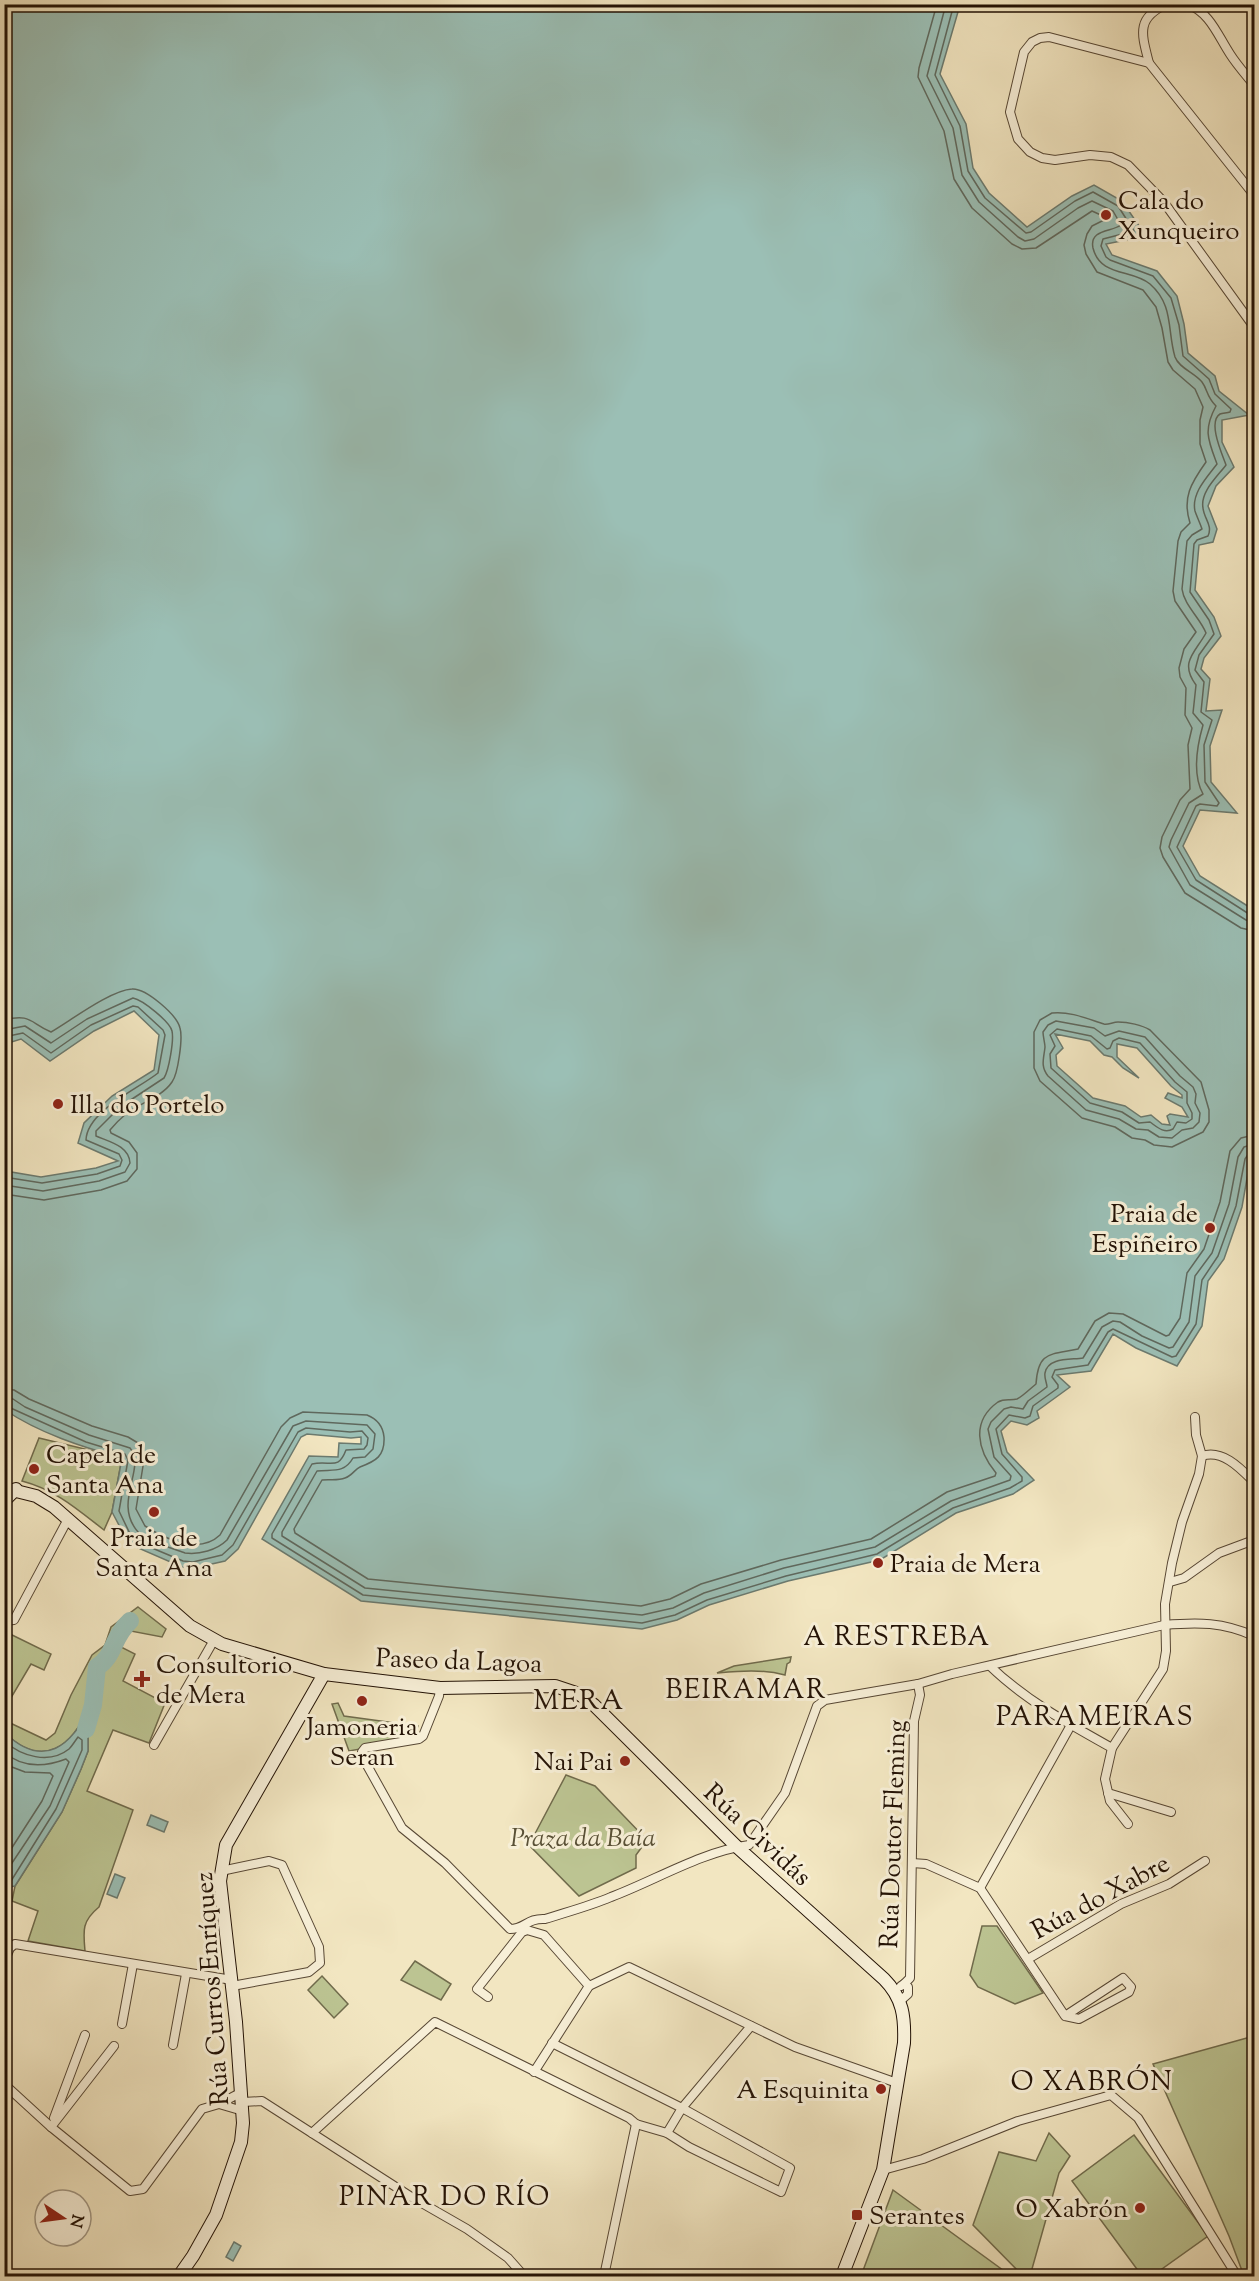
<svg xmlns="http://www.w3.org/2000/svg" width="1259" height="2281" font-family="'Sorts Mill Goudy',serif">
<rect width="100%" height="100%" fill="#f2e6c1"/>
<filter id="stains"><feTurbulence type="fractalNoise" baseFrequency=".00333" numOctaves="4"/><feColorMatrix values="0 0 0 0 .2 0 0 0 0 .09 0 0 0 0 .02 0 0 0 .5 -.17"/></filter>
<radialGradient id="worn" r=".72"><stop offset=".6" stop-color="#630" stop-opacity="0"/><stop offset="1" stop-color="#630" stop-opacity=".3"/></radialGradient>
<g fill="#bcc492" stroke="#706b4c" stroke-width="1.5">
<path d="M 39,1438 L 122,1458 L 112,1512 L 104,1530 C 77,1509 56,1490 22,1481 Z"/>
<path d="M 138,1607 L 166,1629 L 162,1637 L 131,1631 L 119,1646 L 135,1654 L 123,1681 L 165,1703 L 149,1743 L 113,1730 L 87,1791 L 133,1810 L 99,1907 C 82,1921 83,1930 85,1951 L 28,1941 L 38,1911 L 12,1901 L 15,1886 L 62,1812 L 81,1769 L 88,1751 L 88,1738 L 95,1715 L 90,1705 C 72,1747 43,1770 5,1733 L 4,1720 L 46,1740 L 55,1733 L 71,1695 L 92,1655 L 105,1645 L 111,1627 Z"/>
<polygon points="6,1632 51,1654 44,1670 31,1664 5,1708"/>
<path d="M 791,1657 L 790,1662 L 787,1664 L 785,1675 C 762,1669 740,1671 717,1673 L 734,1666 Z"/>
<polygon points="338,1703 344,1716 418,1726 412,1740 349,1751 332,1704"/>
<polygon points="566,1775 595,1786 647,1840 636,1855 636,1868 579,1896 529,1845"/>
<polygon points="982,1926 997,1926 1043,1993 1015,2004 978,1987 970,1975"/>
<polygon points="415,1961 451,1984 441,2000 401,1980"/>
<polygon points="322,1976 348,2004 334,2018 308,1990"/>
<polygon points="1254,2036 1254,2276 1244,2276 1229,2236 1153,2064"/>
<polygon points="1049,2133 1070,2156 1059,2173 1030,2276 1023,2276 973,2225 999,2152 1036,2161"/>
<polygon points="1134,2135 1208,2236 1152,2276 1142,2276 1072,2181"/>
<polygon points="893,2190 1011,2276 861,2276"/>
</g>
<g fill="#9bbfb5" stroke="#6b7a6f" stroke-width="1.5" fill-rule="evenodd">
<path d="M 5,4 L 960,5 L 940,74 L 966,124 L 973,168 L 989,193 L 1027,227 L 1072,196 L 1094,185 L 1122,201 L 1144,233 L 1136,238 L 1106,244 L 1112,255 L 1157,271 L 1177,296 L 1184,324 L 1188,353 L 1215,376 L 1219,391 L 1249,415 L 1222,420 L 1222,442 L 1234,467 L 1216,486 L 1208,506 L 1217,529 L 1213,542 L 1199,545 L 1195,590 L 1214,617 L 1221,636 L 1204,658 L 1201,669 L 1210,679 L 1206,711 L 1222,710 L 1210,746 L 1211,782 L 1237,813 L 1200,810 L 1183,846 L 1200,876 L 1254,910 L 1254,1153 L 1250,1161 L 1242,1207 L 1224,1259 L 1208,1281 L 1202,1326 L 1177,1366 L 1136,1348 L 1113,1334 L 1091,1371 L 1057,1375 L 1070,1387 L 1037,1411 L 1039,1418 L 1027,1425 L 1011,1421 L 1001,1431 L 1007,1452 L 1034,1480 L 1013,1494 L 956,1513 L 880,1560 L 788,1581 L 709,1605 L 677,1620 L 642,1629 L 361,1601 L 262,1539 L 309,1456 L 338,1457 L 339,1443 L 361,1444 L 361,1437 L 351,1438 L 307,1434 L 301,1437 L 238,1549 L 225,1561 L 194,1568 L 182,1567 L 129,1544 L 112,1512 L 122,1458 C 82,1447 39,1433 5,1410 L 5,1171 L 41,1177 L 96,1168 L 118,1161 L 78,1143 L 84,1123 L 112,1096 L 154,1070 L 159,1035 L 134,1011 L 94,1031 L 50,1061 L 21,1039 L 5,1044 ZM 1055,1034 L 1090,1041 L 1104,1055 L 1112,1057 L 1123,1068 L 1139,1078 L 1117,1057 L 1117,1044 L 1137,1048 L 1171,1086 L 1182,1095 L 1182,1098 L 1168,1093 L 1165,1098 L 1182,1107 L 1188,1117 L 1170,1114 L 1167,1116 L 1170,1125 L 1162,1124 L 1151,1115 L 1141,1117 L 1125,1106 L 1093,1098 L 1057,1066 L 1056,1055 L 1063,1048 Z"/>
<path d="M 91,1705 L 95,1706 L 95,1715 L 88,1738 L 88,1751 L 81,1769 L 62,1812 L 15,1886 L 5,1888 L 5,1733 C 44,1770 72,1746 91,1705 Z"/>
<polygon points="151,1815 168,1822 164,1832 147,1825"/>
<polygon points="115,1874 125,1878 117,1898 107,1894"/>
<polygon points="234,2242 241,2246 233,2261 226,2257"/>
</g>
<g fill="none" stroke-linecap="round" stroke-linejoin="round">
<g stroke="#5f685d" stroke-width="1.5">
<path d="M 937,4 L 919,68 L 918,77 L 944,131 L 954,179 L 972,208 L 1012,244 L 1022,249 L 1036,248 L 1092,211 L 1103,216 L 1104,220 L 1092,226 L 1087,234 L 1084,245 L 1086,254 L 1097,272 L 1143,290 L 1156,307 L 1162,328 L 1168,362 L 1173,370 L 1195,389 L 1203,407 L 1200,420 L 1200,444 L 1206,462 C 1191,483 1182,498 1190,523 L 1181,532 L 1178,541 L 1173,591 L 1175,601 L 1196,632 L 1184,649 L 1179,668 L 1180,677 L 1186,688 L 1185,715 L 1192,728 L 1188,745 L 1190,789 L 1180,800 L 1162,837 L 1160,848 L 1163,857 L 1185,893 L 1241,928 L 1254,931"/>
<path d="M 946,4 L 927,76 L 953,128 L 962,175 L 979,202 L 1018,237 L 1025,241 L 1034,239 L 1078,208 L 1092,201 L 1113,211 L 1121,225 C 1112,232 1089,229 1093,248 C 1100,277 1132,269 1150,284 C 1174,305 1167,330 1175,357 C 1179,368 1195,373 1202,382 C 1208,390 1206,396 1216,406 C 1203,430 1208,440 1217,464 C 1208,476 1191,493 1195,511 C 1197,517 1200,523 1202,529 L 1192,535 L 1187,541 L 1182,589 C 1184,605 1200,618 1206,633 C 1195,653 1179,662 1196,685 L 1193,713 L 1203,725 C 1197,746 1192,774 1203,794 L 1189,803 L 1171,840 L 1169,847 L 1190,885 L 1246,920 L 1254,922"/>
<path d="M 954,4 L 935,75 L 960,126 L 968,171 L 985,198 L 1026,233 L 1031,232 L 1075,201 L 1093,192 L 1118,206 L 1134,231 L 1103,239 L 1101,246 L 1106,257 L 1110,260 L 1153,276 L 1171,298 L 1179,325 L 1183,356 L 1209,379 L 1215,394 L 1231,409 L 1230,412 C 1227,413 1223,413 1220,414 C 1207,422 1223,456 1226,465 C 1217,477 1200,492 1203,508 C 1204,519 1213,525 1208,536 L 1197,540 L 1194,544 L 1190,592 L 1209,620 L 1214,634 L 1199,655 L 1195,670 L 1204,682 L 1201,712 L 1212,720 L 1204,745 L 1205,782 L 1219,803 L 1217,806 L 1200,804 L 1196,806 L 1177,847 L 1196,880 L 1249,914 L 1254,915"/>
<path d="M 1052,1013 C 1070,1011 1088,1019 1104,1024 C 1108,1025 1113,1022 1118,1022 C 1128,1022 1142,1025 1150,1030 L 1201,1082 L 1209,1110 L 1209,1122 L 1203,1132 L 1172,1147 L 1154,1145 L 1145,1140 L 1132,1138 L 1115,1127 L 1082,1118 L 1040,1081 L 1034,1068 L 1034,1032 L 1040,1020 Z"/>
<path d="M 4,1020 C 31,1013 30,1023 51,1032 C 70,1021 111,990 132,989 C 146,988 177,1015 180,1028 C 183,1038 178,1074 172,1082 C 162,1097 140,1103 127,1113 C 121,1118 115,1124 110,1130 L 111,1133 L 129,1142 L 137,1153 L 137,1169 L 127,1181 L 101,1190 L 44,1200 L 4,1194"/>
<path d="M 1056,1021 L 1094,1028 L 1105,1036 L 1119,1031 L 1145,1037 L 1180,1076 L 1193,1087 L 1196,1094 L 1195,1103 L 1200,1113 L 1199,1122 L 1193,1128 L 1182,1130 L 1172,1138 L 1159,1137 L 1148,1130 L 1136,1129 L 1119,1119 L 1086,1110 L 1048,1076 C 1040,1066 1044,1058 1045,1047 C 1045,1043 1043,1037 1043,1032 L 1048,1025 Z"/>
<path d="M 1057,1029 L 1091,1036 L 1107,1049 L 1110,1048 L 1113,1041 L 1119,1038 L 1140,1043 L 1175,1082 L 1187,1092 L 1187,1103 L 1192,1113 L 1192,1119 L 1186,1123 L 1177,1122 L 1173,1129 C 1164,1134 1157,1127 1150,1122 L 1139,1123 L 1122,1112 L 1090,1103 L 1051,1068 L 1050,1054 L 1055,1046 L 1050,1035 Z"/>
<path d="M 4,1030 L 25,1026 L 51,1043 L 87,1019 L 133,998 C 143,1000 170,1022 172,1031 C 174,1040 169,1070 164,1078 L 120,1107 L 96,1131 L 96,1136 C 110,1142 129,1146 130,1163 L 125,1172 L 99,1181 L 43,1191 L 4,1185"/>
<path d="M 4,1037 L 23,1033 L 51,1053 L 91,1025 L 133,1006 L 138,1007 L 163,1030 L 165,1035 L 158,1073 C 138,1089 87,1111 86,1140 L 119,1154 L 122,1160 L 120,1166 L 97,1174 L 42,1183 L 4,1177"/>
<path d="M 4,1389 L 14,1390 L 29,1399 L 92,1426 L 128,1437 L 138,1443 L 143,1451 L 144,1460 L 136,1509 L 145,1526 C 165,1539 199,1555 220,1535 L 281,1427 L 290,1418 L 303,1412 L 367,1415 C 377,1419 383,1426 384,1437 C 385,1456 376,1461 360,1467 C 355,1469 352,1476 345,1478 C 338,1481 329,1479 322,1480 L 294,1529 L 295,1533 L 368,1579 L 641,1606 L 670,1599 L 701,1584 L 781,1560 L 871,1539 L 947,1492 L 995,1476 L 996,1473 C 977,1450 971,1421 998,1402 C 1005,1398 1010,1401 1017,1399 C 1022,1397 1031,1388 1036,1384 C 1038,1351 1050,1355 1078,1349 L 1095,1321 L 1109,1313 L 1123,1314 L 1166,1336 L 1169,1335 L 1180,1318 L 1187,1273 L 1204,1249 L 1220,1202 L 1230,1151 L 1241,1138 L 1254,1135"/>
<path d="M 4,1398 L 13,1399 L 25,1407 L 89,1435 L 130,1448 C 147,1468 112,1502 138,1532 C 144,1540 174,1549 185,1553 C 199,1555 217,1550 227,1540 L 293,1426 L 306,1421 L 367,1425 L 375,1434 L 373,1449 L 365,1457 L 353,1458 C 344,1474 332,1469 317,1471 L 282,1532 L 282,1536 L 365,1588 L 642,1615 L 673,1608 L 704,1593 L 784,1568 L 875,1547 L 951,1501 L 1010,1480 L 1011,1476 L 994,1457 L 988,1429 L 991,1422 L 1004,1409 L 1011,1407 L 1023,1409 L 1028,1401 L 1047,1387 C 1047,1383 1044,1378 1045,1373 C 1048,1357 1071,1360 1083,1358 L 1102,1327 L 1113,1321 L 1120,1322 L 1142,1336 L 1169,1348 L 1173,1347 L 1189,1322 L 1195,1276 L 1212,1253 L 1229,1204 L 1238,1157 L 1244,1147 L 1254,1144"/>
<path d="M 4,1405 L 86,1442 L 125,1454 L 128,1460 L 119,1511 L 133,1540 L 183,1561 L 193,1562 L 222,1555 L 233,1545 L 298,1432 L 306,1428 L 350,1432 L 362,1431 L 368,1438 L 367,1445 L 364,1449 L 346,1450 C 338,1471 331,1460 312,1464 L 272,1534 L 272,1538 L 363,1595 L 642,1623 L 675,1615 L 707,1600 L 786,1576 L 877,1554 L 953,1508 L 1010,1488 L 1022,1481 L 1022,1477 L 1002,1454 L 996,1429 L 1009,1415 L 1025,1418 L 1030,1416 L 1033,1406 L 1058,1388 L 1058,1385 L 1052,1377 L 1055,1370 L 1088,1365 L 1108,1332 L 1113,1329 L 1172,1357 L 1176,1356 L 1196,1324 L 1202,1280 L 1218,1256 L 1236,1206 L 1245,1159 L 1249,1153 L 1254,1152"/>
<path d="M 4,1741 C 21,1756 49,1765 69,1749 C 72,1746 75,1741 78,1737 L 82,1740 L 82,1750 L 56,1809 L 11,1881 L 4,1883"/>
<path d="M 4,1752 C 22,1768 45,1767 66,1759 L 69,1762 L 50,1806 L 4,1875"/>
<polyline points="4,1764 25,1772 50,1773 53,1776 42,1801 4,1860"/>
</g>
<path stroke="#9bbfb5" stroke-width="18" d="M 86,1729 L 93,1705 L 97,1667 C 115,1656 112,1637 130,1621"/>
<g stroke="#574734" stroke-width="10">
<g id="street">
<path d="M 1187,4 C 1210,12 1218,36 1230,54 C 1237,65 1246,75 1254,85"/>
<path d="M 1149,63 C 1142,35 1135,18 1167,4"/>
<polyline points="1254,195 1149,63 1049,37 1040,38 1032,42 1024,52 1010,112 1018,139 1030,152 1042,158 1055,160 1090,155 1111,157 1128,165 1163,201 1254,327"/>
<path d="M 1202,1456 C 1223,1449 1241,1469 1254,1482"/>
<polyline points="1170,1582 1184,1578 1219,1553 1254,1540"/>
<polyline points="4,1621 14,1620 68,1519"/>
<path d="M 990,1666 C 1025,1700 1069,1724 1112,1748"/>
<path d="M 440,1688 L 439,1696 L 423,1736 L 419,1739 L 365,1748 L 362,1752 L 363,1758 L 402,1828 L 445,1863 L 510,1929 C 525,1929 527,1918 545,1919 C 567,1912 590,1906 611,1897 C 656,1880 701,1852 749,1845 L 785,1793 L 817,1706 L 825,1700 L 918,1684 L 952,1674 L 1164,1625 C 1198,1622 1223,1622 1254,1636"/>
<polyline points="154,1745 214,1640"/>
<polyline points="1108,1793 1171,1812"/>
<polyline points="1128,1824 1110,1801 1105,1779 1112,1748 1163,1669 1166,1651 1165,1604 1172,1563 1182,1522 1199,1474 1202,1456 1196,1435 1195,1417"/>
<polyline points="912,1863 926,1864 980,1888 1065,2016 1079,2019 1129,1992 1131,1987 1123,1978 1065,2016"/>
<polyline points="221,1871 269,1861 282,1865 319,1947 320,1963 309,1972 232,1986"/>
<polyline points="980,1888 1071,1725"/>
<polyline points="1028,1959 1121,1904 1169,1884 1205,1861"/>
<polyline points="4,1962 10,1948 15,1944 232,1980"/>
<polyline points="904,1984 910,1978 914,1721 920,1695 918,1684"/>
<polyline points="488,1997 477,1989 522,1932 527,1930 544,1935 589,1986 629,1967 795,2047 897,2083"/>
<polyline points="900,2001 908,1994 908,1987 904,1984 901,1986"/>
<polyline points="122,2024 133,1964"/>
<polyline points="173,2045 186,1974"/>
<polyline points="534,2072 589,1986"/>
<polyline points="4,2084 51,2127 130,2191 143,2189 202,2109 219,2104 242,2092"/>
<polyline points="243,2102 262,2101 413,2198 467,2229 508,2258 524,2276"/>
<polyline points="219,2104 243,2111"/>
<polyline points="54,2118 85,2035"/>
<polyline points="51,2127 114,2046"/>
<polyline points="312,2133 435,2022 629,2118 636,2124 667,2133 689,2147 781,2192 790,2168 682,2108 552,2043"/>
<polyline points="667,2133 682,2108 751,2026"/>
<polyline points="883,2170 923,2159 1018,2121 1111,2095 1138,2118 1237,2276"/>
<polyline points="604,2276 636,2124"/>
</g>
</g>
<g stroke="#231205" stroke-width="14">
<g id="secondary">
<path d="M 4,1488 L 36,1496 L 54,1507 L 190,1626 L 222,1644 L 324,1674 L 440,1688 L 555,1686 L 579,1694 L 594,1705 L 736,1846 L 884,1979 C 903,1998 905,2017 904,2043 L 883,2170 L 842,2276"/>
<polyline points="4,1501 16,1489"/>
<polyline points="179,2276 193,2256 216,2215 241,2142 243,2123 236,2022 220,1881 226,1845 324,1674"/>
</g>
</g>
<use href="#street" stroke="#f7efd7" stroke-width="8"/>
<use href="#secondary" stroke="#f7efd7" stroke-width="12"/>
</g>
<g fill="#8f2418" stroke="#f7efd7" stroke-width="2">
<circle cx="1106" cy="215" r="6"/>
<circle cx="58" cy="1104" r="6"/>
<circle cx="1210" cy="1228" r="6"/>
<circle cx="34" cy="1469" r="6"/>
<circle cx="154" cy="1512" r="6"/>
<circle cx="878" cy="1563" r="6"/>
<path d="M139 1670h6v6h6v6h-6v6h-6v-6h-6v-6h6z"/>
<circle cx="362" cy="1701" r="6"/>
<circle cx="625" cy="1761" r="6"/>
<circle cx="881" cy="2089" r="6"/>
<circle cx="1140" cy="2208" r="6"/>
<rect x="851" y="2209" width="12" height="12" rx="3"/>
</g>
<g text-anchor="middle" stroke-width="6" stroke-linejoin="round" paint-order="stroke">
<g font-size="26" fill="#231205" stroke="#f7efd7" text-anchor="start">
<text x="1118" y="209">Cala do<tspan x="1118" dy="30">Xunqueiro</tspan></text>
<text x="70" y="1113">Illa do Portelo</text>
<text x="1198" y="1222" text-anchor="end">Praia de<tspan x="1198" dy="30">Espiñeiro</tspan></text>
<text x="46" y="1463">Capela de<tspan x="46" dy="30">Santa Ana</tspan></text>
<text x="154" y="1546" text-anchor="middle">Praia de<tspan x="154" dy="30">Santa Ana</tspan></text>
<text x="890" y="1572">Praia de Mera</text>
<text x="156" y="1673">Consultorio<tspan x="156" dy="30">de Mera</tspan></text>
<text x="362" y="1735" text-anchor="middle">Jamoneria<tspan x="362" dy="30">Seran</tspan></text>
<text x="613" y="1770" text-anchor="end">Nai Pai</text>
<text x="869" y="2098" text-anchor="end">A Esquinita</text>
<text x="1128" y="2217" text-anchor="end">O Xabrón</text>
<text x="869" y="2224">Serantes</text>
</g>
<g font-size="26" fill="#231205" stroke="#f7efd7">
<text transform="translate(459 1660) rotate(2)" y="9">Paseo da Lagoa</text>
<text transform="translate(758 1834) rotate(43)" y="9">Rúa Cividás</text>
<text transform="translate(892 1834) rotate(-88)" y="9">Rúa Doutor Fleming</text>
<text transform="translate(1100 1896) rotate(-28)" y="9">Rúa do Xabre</text>
<text transform="translate(211 1989) rotate(-94)" y="9">Rúa Curros Enríquez</text>
</g>
<g font-size="26" font-style="italic" fill="#595036" stroke="#f7efd7">
<text x="583" y="1846">Praza da Baía</text>
</g>
<g font-size="27" letter-spacing="1.5" fill="#231205" stroke="#f7efd7">
<text x="897" y="1645">A RESTREBA</text>
<text x="746" y="1698">BEIRAMAR</text>
<text x="1095" y="1725">PARAMEIRAS</text>
<text x="1092" y="2090">O XABRÓN</text>
<text x="445" y="2205">PINAR DO RÍO</text>
</g>
<g font-size="28" letter-spacing="1.5" fill="#231205" stroke="#f7efd7">
<text x="579" y="1709">MERA</text>
</g>
</g>
<rect width="1259" height="2281" fill="none" stroke="#f2e6c1" stroke-width="24"/>
<rect x="6" y="6" width="1247" height="2269" fill="none" stroke="#231205" stroke-width="3"/>
<rect x="12" y="12" width="1235" height="2257" fill="none" stroke="#231205" stroke-width="1.5"/>
<g transform="translate(63 2218) rotate(103)"><circle r="28" fill="#f7efd7" stroke="#a29783" stroke-width="1.5"/>
<path d="M0-4.5L10 22L0 15L-10 22Z" fill="#8f2418"/>
<text y="-9" font-size="16" font-weight="bold" text-anchor="middle" fill="#231205">N</text>
</g>
<rect width="100%" height="100%" filter="url(#stains)"/>
<rect width="100%" height="100%" fill="url(#worn)"/>
</svg>
